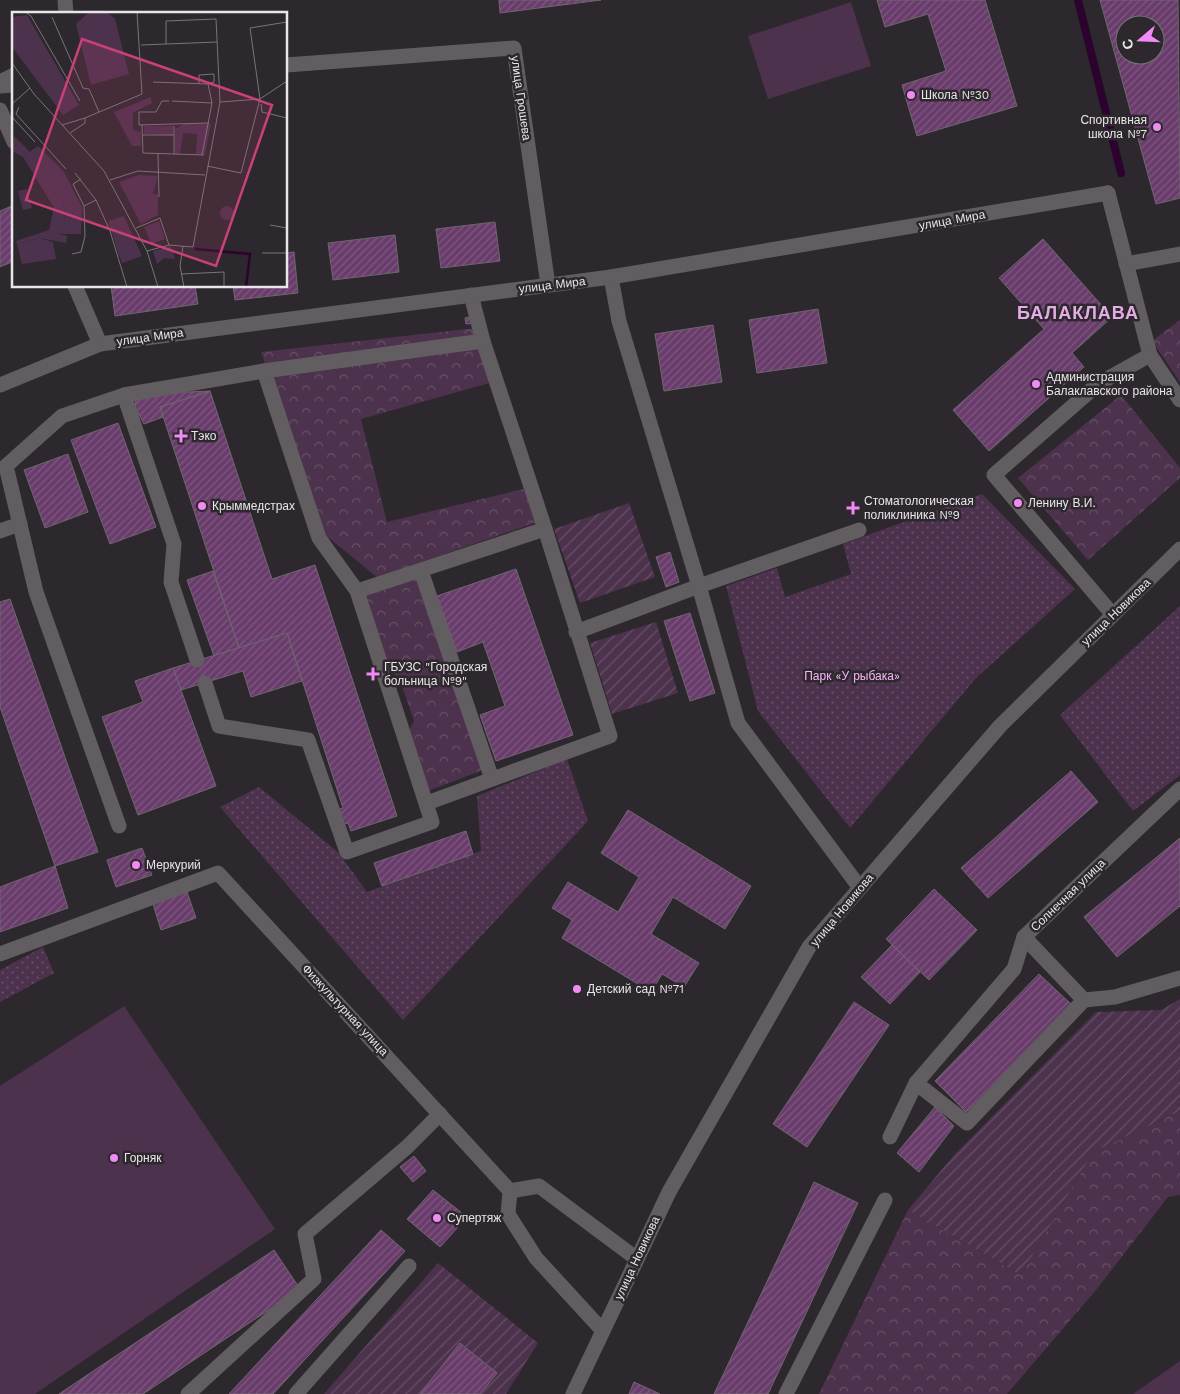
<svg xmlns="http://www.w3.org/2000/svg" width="1180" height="1394" font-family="'Work Sans',sans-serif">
<defs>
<pattern id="grass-dots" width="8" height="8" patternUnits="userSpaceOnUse" patternTransform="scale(1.25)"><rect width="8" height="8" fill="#4d324d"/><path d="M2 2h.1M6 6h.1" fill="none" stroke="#675067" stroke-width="1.8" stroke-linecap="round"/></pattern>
<pattern id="forest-crowns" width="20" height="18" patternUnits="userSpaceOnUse" patternTransform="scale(1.25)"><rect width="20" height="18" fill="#4d324d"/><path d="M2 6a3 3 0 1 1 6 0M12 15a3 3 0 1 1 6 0" fill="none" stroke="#675067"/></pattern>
<pattern id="garden-furrows" width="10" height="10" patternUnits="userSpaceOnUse" patternTransform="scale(1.25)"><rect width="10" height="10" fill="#4d324d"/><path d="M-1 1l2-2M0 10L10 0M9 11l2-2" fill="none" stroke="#675067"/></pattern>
<pattern id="building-hatch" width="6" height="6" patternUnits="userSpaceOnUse" patternTransform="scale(1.25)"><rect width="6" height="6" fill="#693c6b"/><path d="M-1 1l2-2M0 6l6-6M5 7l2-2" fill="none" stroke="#7e5880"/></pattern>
</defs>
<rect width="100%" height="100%" fill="#2d282d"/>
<g fill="url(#grass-dots)">
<polygon points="982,494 1075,589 976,678 850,828 758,711 726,586 777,568 785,597 851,574 843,544"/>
<polygon points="1180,606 1180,775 1133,811 1060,715"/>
<polygon points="567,759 588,821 403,1020 220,807 259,787 339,853 367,892 481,851 477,796"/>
<polygon points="43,947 54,973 0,1002 0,970"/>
</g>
<g fill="url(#forest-crowns)">
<polygon points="1180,320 1180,382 1152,341"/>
<polygon points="476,328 493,382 361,419 387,522 527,488 538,522 377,577 324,534 261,352"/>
<polygon points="1121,395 1180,468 1180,478 1088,560 1018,478"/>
<polygon points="418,576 483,770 428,791 408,732 414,721 399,677 388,671 363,594"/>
<polygon points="1180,1111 1180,1195 1168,1197 1096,1290 1007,1394 819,1394 908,1210 1021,1275 1093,1152"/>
</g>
<g fill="url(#garden-furrows)">
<polygon points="629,503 655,577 580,603 554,529"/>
<polygon points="656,622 678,693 612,714 590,643"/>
<polygon points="1180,999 1180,1111 1093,1152 1021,1275 908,1210 955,1154 1096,1012 1161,1010"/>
<polygon points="438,1263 538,1343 506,1394 324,1394"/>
</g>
<g fill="#4d324d">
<polygon points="851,2 871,66 768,99 748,36"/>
<polygon points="124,1006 275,1229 35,1394 0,1394 0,1086"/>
<polygon points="1180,1361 1180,1394 1133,1394"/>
</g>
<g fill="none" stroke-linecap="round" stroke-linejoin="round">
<polyline stroke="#2c022e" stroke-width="8" points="1078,0 1121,173"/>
</g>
<g fill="url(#building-hatch)" stroke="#6d686d" fill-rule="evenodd">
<polygon points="499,0 601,0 500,13"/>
<polygon points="877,0 985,0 1017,106 917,136 902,85 946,71 928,14 885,27"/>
<path d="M 1100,0 L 1178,0 L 1180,198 L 1156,204 ZM 1125,25 L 1155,25 L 1155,55 L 1125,55 Z"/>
<polygon points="14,205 14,261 0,267 0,211"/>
<polygon points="495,222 500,261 441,268 436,229"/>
<polygon points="395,235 399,272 333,280 328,243"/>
<polygon points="1043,239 1112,317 1072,353 1084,367 989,451 953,410 1044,329 999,278"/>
<polygon points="294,252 298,293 235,300 233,286 286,286 286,253"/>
<polygon points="111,286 195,286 198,304 115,316"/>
<polygon points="818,309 827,363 757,373 749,320"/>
<polygon points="473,316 474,323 466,324 465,318"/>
<polygon points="713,325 722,382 664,391 655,334"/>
<polygon points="210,391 272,579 315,565 397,816 351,831 348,823 341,825 336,810 343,808 287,633 239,648 160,407"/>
<polygon points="210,391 160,407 163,417 144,424 135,407 136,399 143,394"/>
<polygon points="118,423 156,527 110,544 71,440"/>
<polygon points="68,454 88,512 45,528 24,470"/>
<polygon points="670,552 679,582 666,587 656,557"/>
<polygon points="516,569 573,735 496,761 480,715 505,706 483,642 457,652 437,596"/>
<polygon points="213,571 239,648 214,656 187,580"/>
<polygon points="10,599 98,852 55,866 0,707 0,602"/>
<polygon points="690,613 715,693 690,701 664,621"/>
<polygon points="287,633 302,681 251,697 243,671 181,690 173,668"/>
<polygon points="173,668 216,786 138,815 102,717 143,702 135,681"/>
<polygon points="1071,771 1098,802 988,898 961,868"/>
<polygon points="628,810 751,886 725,929 673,897 651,934 699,963 684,987 662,974 651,992 562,938 572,920 552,908 568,882 618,912 639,877 601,853"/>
<polygon points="466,831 473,854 382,886 374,863"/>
<polygon points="1180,838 1180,906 1117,957 1084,917"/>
<polygon points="142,848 152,875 116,887 107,860"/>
<polygon points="55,866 68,908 0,932 0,887"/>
<polygon points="934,889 977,930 929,980 886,939"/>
<polygon points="187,892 196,918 161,930 153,904"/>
<polygon points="892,945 920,972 890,1004 861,977"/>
<polygon points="1039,974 1071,1004 966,1112 935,1081"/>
<polygon points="854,1002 889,1025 807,1147 773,1124"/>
<polygon points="935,1107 954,1126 919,1172 897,1153"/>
<polygon points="414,1156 426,1171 413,1182 400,1167"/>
<polygon points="814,1182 858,1203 768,1394 714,1394"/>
<polygon points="433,1190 467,1217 440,1247 407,1219"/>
<polygon points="381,1230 405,1251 273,1394 229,1394"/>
<polygon points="274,1250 300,1289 143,1394 59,1394"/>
<polygon points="460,1343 497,1373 480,1394 420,1394"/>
<polygon points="634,1382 660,1394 629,1394"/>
</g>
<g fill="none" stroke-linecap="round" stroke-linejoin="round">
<g stroke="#615d61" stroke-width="15">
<polyline points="65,0 66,14"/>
<polyline points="0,82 14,75"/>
<polyline points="1108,193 1150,355 1180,400"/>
<polyline points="1126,264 1180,254"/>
<polyline points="471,295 483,341 545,529"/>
<polyline points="124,395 174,544 171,582 197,660"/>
<polyline points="0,531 20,524"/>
<polyline points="421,571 492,779"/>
<polyline points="357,591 545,529 610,736 427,803"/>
<polyline points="1113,615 994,475 1098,384 1150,355"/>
<polyline points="576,632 699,586 859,530"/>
<polyline points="205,683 219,726 308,740 347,852 432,822 357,591 319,538 264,371"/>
<polyline points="119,826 36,592 6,466 62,416 124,395 264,371 483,341"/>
<polyline points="916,1083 967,1123 1084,1000 1024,937"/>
<polyline points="510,1191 539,1186 637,1259"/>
<polyline points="188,1394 314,1279 305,1234 407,1147 440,1114"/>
<polyline points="786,1394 885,1200"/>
</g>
<g stroke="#615d61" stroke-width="15">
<polyline points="286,65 514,48 548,285"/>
<polyline points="0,86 14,85"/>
<polyline points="0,110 14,142"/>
<polyline points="611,277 619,321 699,586 738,723 860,888"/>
<polyline points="75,286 100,344"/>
<polyline points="0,385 100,344 611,277 1108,193"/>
<polyline points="0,954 218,873 510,1191 508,1214 536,1258 603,1331"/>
<polyline points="1084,1000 1115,997 1180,978"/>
<polyline points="890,1137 916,1083 1014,969 1024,937 1180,789"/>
<polyline points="296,1394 409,1266"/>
</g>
<polyline stroke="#615d61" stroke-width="15" points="573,1394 669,1192 809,947 1000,726 1180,549"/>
</g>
<g fill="#f18af4" stroke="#2d282d" stroke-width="2">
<circle cx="911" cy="95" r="5"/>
<circle cx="1157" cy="127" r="5"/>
<circle cx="1036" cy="384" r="5"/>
<path d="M178.5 428.5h5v5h5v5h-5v5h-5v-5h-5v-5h5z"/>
<circle cx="1018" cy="503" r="5"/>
<circle cx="202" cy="506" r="5"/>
<path d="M850.5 500.5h5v5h5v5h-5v5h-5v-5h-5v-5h5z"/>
<path d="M370.5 666.5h5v5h5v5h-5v5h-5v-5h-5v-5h5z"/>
<circle cx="136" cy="865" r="5"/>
<circle cx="577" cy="989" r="5"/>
<circle cx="114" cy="1158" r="5"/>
<circle cx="437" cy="1218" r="5"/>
</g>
<g text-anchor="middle" stroke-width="5" stroke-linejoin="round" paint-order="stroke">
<g font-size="12" fill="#e9e6e9" stroke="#2d282d" text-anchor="start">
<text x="921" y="99">Школа №30</text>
<text x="1147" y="124" text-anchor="end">Спортивная<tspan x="1147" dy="14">школа №7</tspan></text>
<text x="1046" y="381">Администрация<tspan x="1046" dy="14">Балаклавского района</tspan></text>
<text x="191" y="440">Тэко</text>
<text x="864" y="505">Стоматологическая<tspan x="864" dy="14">поликлиника №9</tspan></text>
<text x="1028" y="507">Ленину В.И.</text>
<text x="212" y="510">Крыммедстрах</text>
<text x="384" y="671">ГБУЗС "Городская<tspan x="384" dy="14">больница №9"</tspan></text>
<text x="146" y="869">Меркурий</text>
<text x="587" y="993">Детский сад №71</text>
<text x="124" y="1162">Горняк</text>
<text x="447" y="1222">Супертяж</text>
</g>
<g font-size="12" fill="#e9e6e9" stroke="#2d282d">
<text transform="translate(521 98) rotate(82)" y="4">улица Грошева</text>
<text transform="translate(952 220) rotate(-10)" y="4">улица Мира</text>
<text transform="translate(552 285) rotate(-7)" y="4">улица Мира</text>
<text transform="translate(150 337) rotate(-8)" y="4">улица Мира</text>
<text transform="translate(1116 612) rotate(-44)" y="4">улица Новикова</text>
<text transform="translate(1068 895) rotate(-44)" y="4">Солнечная улица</text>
<text transform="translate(842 910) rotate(-50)" y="4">улица Новикова</text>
<text transform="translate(345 1010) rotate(47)" y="4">Физкультурная улица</text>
<text transform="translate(637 1258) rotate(-65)" y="4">улица Новикова</text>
</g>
<g font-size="12" fill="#fab4fb" stroke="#2d282d">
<text x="852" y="680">Парк «У рыбака»</text>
</g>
<g font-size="18" font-weight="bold" letter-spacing="1" fill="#e4ace5" stroke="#2d282d">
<text x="1078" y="319">БАЛАКЛАВА</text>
</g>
</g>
<g transform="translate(12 12)">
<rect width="275" height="275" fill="#2d282d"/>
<path d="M 139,85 L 140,91 L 121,101 L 121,118 L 129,120 L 129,134 L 120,134 L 102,100 ZM 127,163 L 146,164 L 141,182 L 146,182 L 146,203 L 129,212 L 107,170 ZM 112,204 L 130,244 L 110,251 L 96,209 Z" fill="#4d324d"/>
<path d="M 172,112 L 199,112 L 193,142 L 184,142 L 185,122 L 171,121 L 168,142 L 163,142 L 163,117 ZM 132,114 L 161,114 L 161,123 L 132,122 ZM 26,134 L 52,160 L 38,172 L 51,188 L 53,208 L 47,222 L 55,224 L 54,231 L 28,226 L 5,232 L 4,229 L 37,218 L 42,196 L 11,145 ZM 147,209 L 153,227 L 139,232 L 132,215 ZM 159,234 L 163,247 L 152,246 L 145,252 L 141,239 Z" fill="#4d324d"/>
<path d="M 15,3 L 67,93 L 51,103 L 0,35 L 0,5 ZM 2,124 L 18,140 L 11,145 L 0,139 ZM 52,160 L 70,195 L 69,222 L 47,222 L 53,208 L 51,188 L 38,172 ZM 28,226 L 41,230 L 44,247 L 10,252 L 5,232 Z" fill="#4d324d"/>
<path d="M 95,0 L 103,7 L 117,62 L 79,73 L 64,12 L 76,1 ZM 15,177 L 20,196 L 11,198 L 6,179 ZM208 201a7 7 0 1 1 14 0a7 7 0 1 1-14 0ZM 111,230 L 118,248 L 110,251 L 103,232 Z" fill="#4d324d"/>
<path fill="none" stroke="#2c022e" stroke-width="2.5" d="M 183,237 L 238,242 L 234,275"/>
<path fill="none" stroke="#787478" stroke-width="1" d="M 13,0 L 19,4 L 68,89M 40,5 L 71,76 L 77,77 L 87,100M 129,33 L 205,30M 0,51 L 22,82 L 92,159 L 135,239 L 146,275M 141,70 L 196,72 L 200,91 L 190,143M 187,71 L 187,63 L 202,62 L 202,70 L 196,72M 248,87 L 275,69M 157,89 L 150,89 L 144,100 L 127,100 L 127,113 L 197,111M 160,89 L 200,91M 208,90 L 248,87M 0,92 L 18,76M 249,92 L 250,100 L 275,106M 7,95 L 4,102 L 54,157M 0,105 L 23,130M 50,113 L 73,106 L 130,82 L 125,0M 130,113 L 131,141 L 162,142 L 162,114M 58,121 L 73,111 L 73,106M 130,123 L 162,123M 146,142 L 147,185M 162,142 L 192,143M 195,154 L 229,161 L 248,87 L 238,16 L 275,10M 63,161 L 84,188 L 98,219 L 115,275M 69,167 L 61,172 L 72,194 L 84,188M 98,168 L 126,159 L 193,163M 258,213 L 275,216M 124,216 L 148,206 L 157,233M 171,234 L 168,254 L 172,275M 135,239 L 157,233 L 181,235 L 208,90 L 204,7 L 154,9 L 154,32M 250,241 L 275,241M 60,242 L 69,240 L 73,224 L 72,194M 169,262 L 212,260 L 212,275"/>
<path fill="#ca4177" fill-opacity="0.15" stroke="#ca4177" stroke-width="2.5" d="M 70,27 L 260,93 L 204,254 L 14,188 Z"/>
<rect width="275" height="275" fill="none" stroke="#e9e6e9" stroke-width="2.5"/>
</g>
<g transform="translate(1140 40) rotate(251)"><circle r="24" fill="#2d282d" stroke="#787478"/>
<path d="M0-4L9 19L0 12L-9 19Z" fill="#f18af4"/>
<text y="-8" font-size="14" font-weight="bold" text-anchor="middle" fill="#e9e6e9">С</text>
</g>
</svg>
